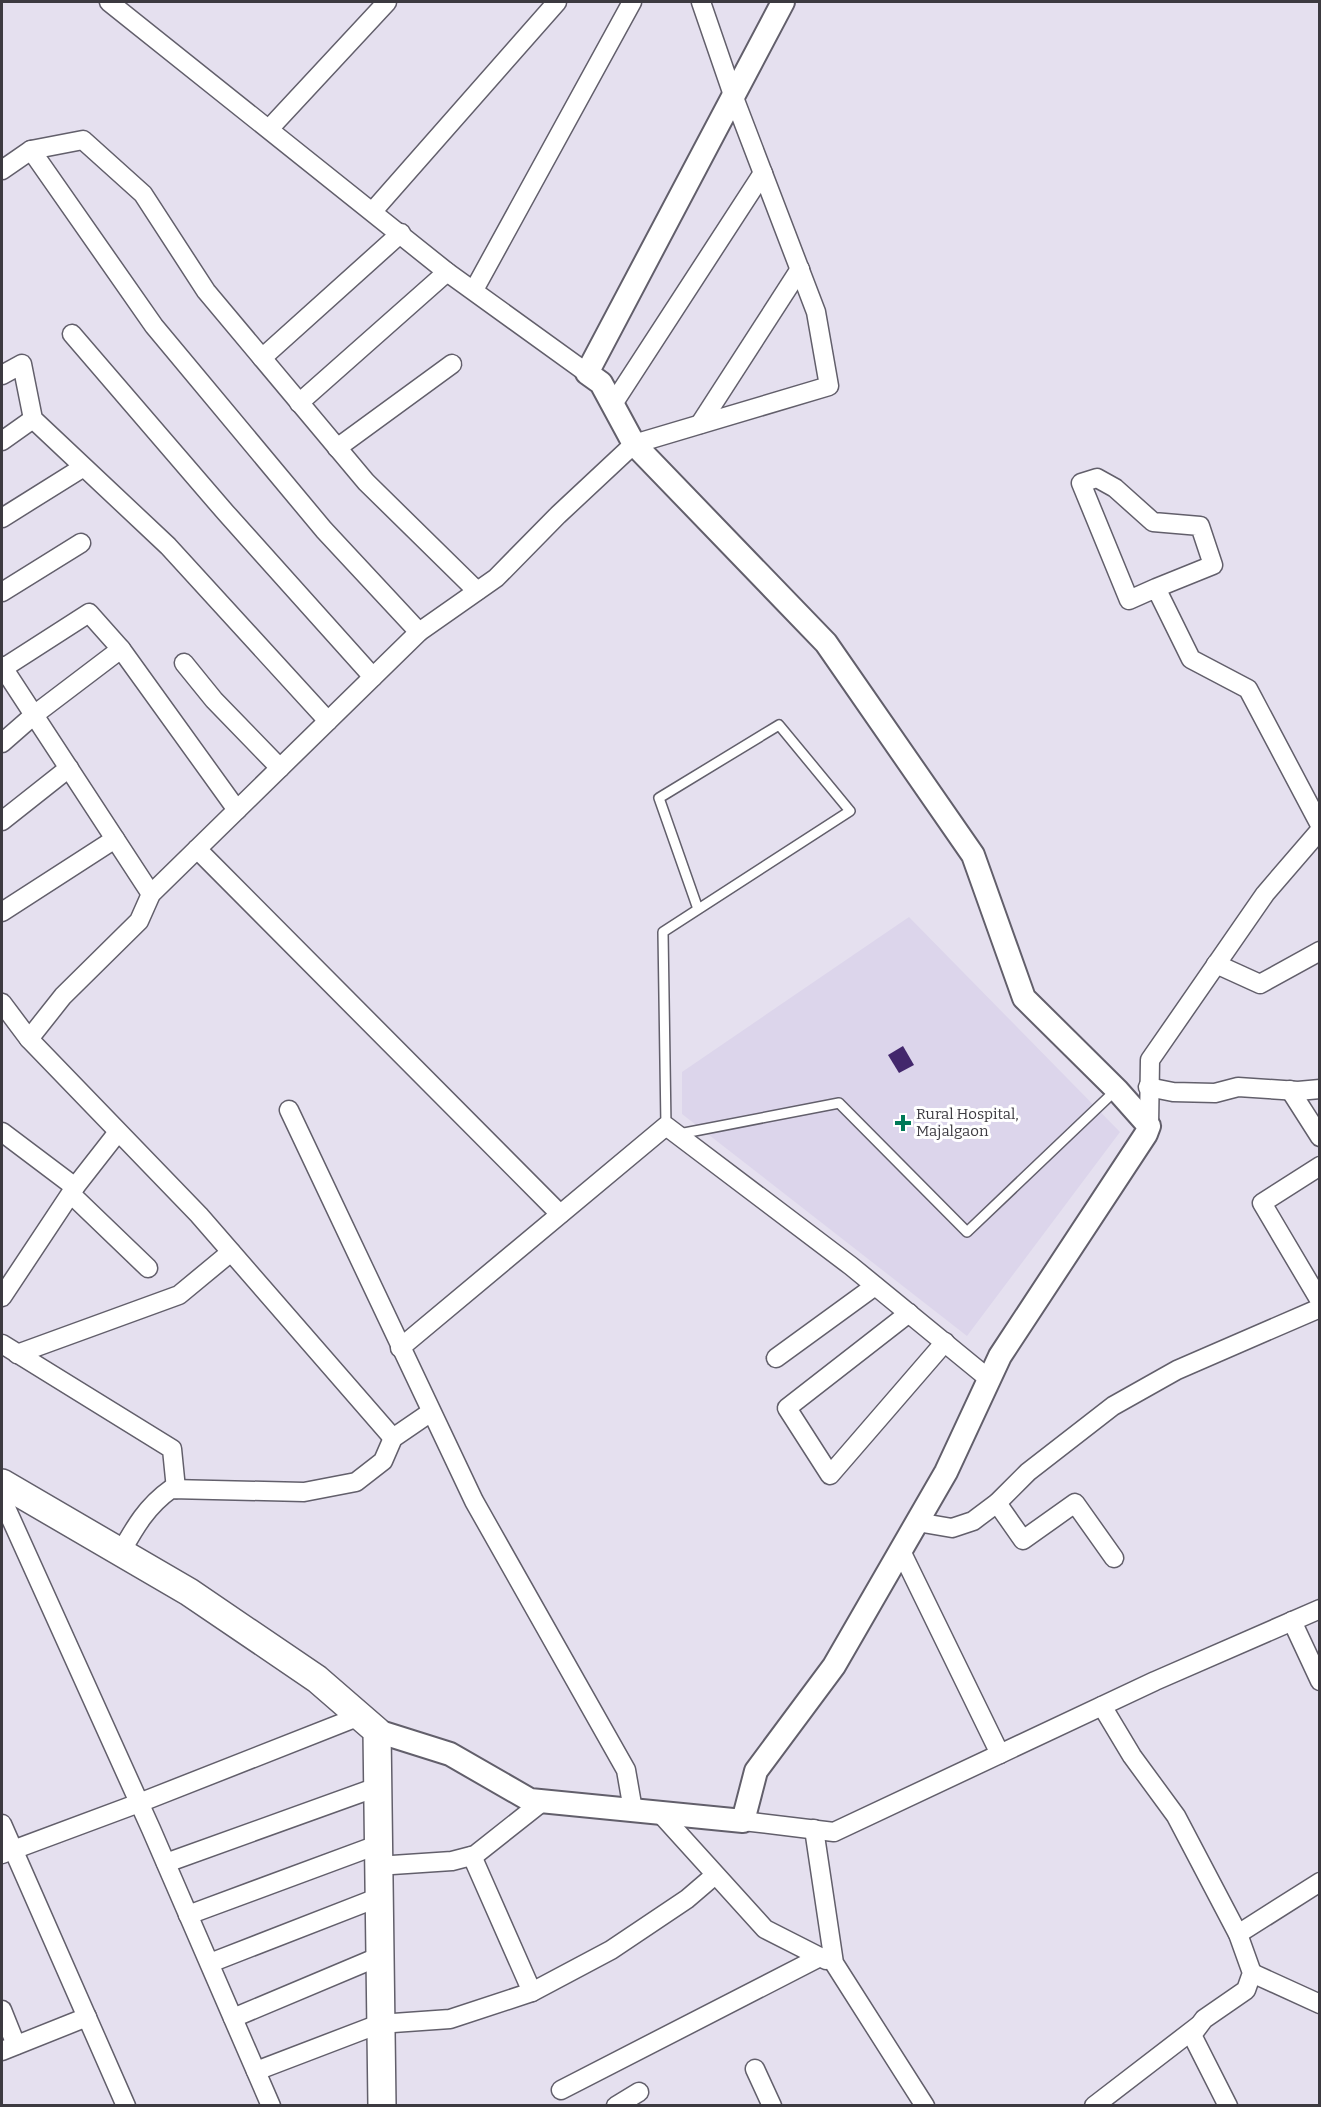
<svg xmlns="http://www.w3.org/2000/svg" width="1321" height="2107" font-family="Bitter,serif">
<rect width="100%" height="100%" fill="#e5e0ef"/>
<polygon fill="#dcd5eb" points="909,917 1120,1132 967,1336 682,1114 682,1072"/>
<polygon fill="#43276c" points="903,1046 914,1065 899,1073 888,1055"/>
<g fill="none" stroke-linecap="round" stroke-linejoin="round">
<g stroke="#625f6b" stroke-width="12">
<g id="service">
<polyline points="666,1126 663,932 850,811 779,725 659,798 698,909"/>
<polyline points="679,1134 839,1103 967,1232 1116,1090"/>
</g>
</g>
<g stroke="#625f6b" stroke-width="21">
<g id="minor">
<polyline points="109,2 447,272 587,373"/>
<polyline points="269,129 387,2"/>
<polyline points="31,150 154,326 324,530 419,632"/>
<polyline points="2,170 31,150 83,140 143,194 206,291 366,482 477,591"/>
<polyline points="373,211 557,2"/>
<polyline points="474,290 632,2"/>
<polyline points="72,334 226,513 373,677"/>
<polyline points="262,358 401,233"/>
<polyline points="2,375 22,364 33,419 168,546 328,721"/>
<polyline points="299,403 447,272"/>
<polyline points="613,404 763,173"/>
<polyline points="700,424 800,269"/>
<polyline points="2,441 33,419"/>
<polyline points="337,448 452,364"/>
<polyline points="2,518 82,468"/>
<polyline points="1156,588 1129,600 1081,483 1097,478 1115,488 1153,522 1200,526 1213,565 1156,588 1191,659 1248,689 1320,825"/>
<polyline points="2,592 81,543"/>
<polyline points="184,663 214,700 280,768"/>
<polyline points="2,666 151,894"/>
<polyline points="2,669 89,613 121,649"/>
<polyline points="2,743 34,715 121,649 237,810"/>
<polyline points="2,821 69,768"/>
<polyline points="197,849 560,1214"/>
<polyline points="2,912 115,839"/>
<polyline points="1216,964 1260,984 1320,951"/>
<polyline points="2,1003 29,1039"/>
<polyline points="1148,1087 1173,1092 1215,1093 1238,1087 1298,1091 1320,1089"/>
<polyline points="1290,1090 1320,1137"/>
<polyline points="289,1110 474,1501 626,1770 633,1810"/>
<polyline points="1149,1126 1150,1060 1265,894 1320,830"/>
<polyline points="2,1132 75,1187"/>
<polyline points="1320,1166 1262,1203 1320,1301"/>
<polyline points="71,1194 148,1268"/>
<polyline points="2,1297 75,1187 118,1132"/>
<polyline points="909,1313 787,1408 830,1475 945,1342"/>
<polyline points="2,1344 172,1449 176,1489"/>
<polyline points="400,1348 666,1126 851,1266 989,1379"/>
<polyline points="17,1354 179,1295 231,1252"/>
<polyline points="776,1358 875,1286"/>
<polyline points="393,1438 199,1215 29,1039 63,996 139,921 151,894 419,632 496,578 558,515 634,444 829,386 816,312 733,95 701,2"/>
<polyline points="2,1499 151,1829 271,2106"/>
<polyline points="997,1503 1023,1540 1075,1503 1114,1558"/>
<polyline points="917,1522 952,1528 973,1521 997,1503 1028,1472 1113,1406 1177,1370 1320,1308"/>
<polyline points="901,1551 1000,1754"/>
<path d="M 121,1552 C 135,1527 147,1506 171,1489 L 304,1492 L 356,1482 L 383,1461 L 393,1438 L 431,1412"/>
<polyline points="1292,1621 1320,1681"/>
<polyline points="1102,1706 1132,1756 1176,1816 1238,1934 1252,1973 1246,1990 1204,2019 1192,2035 1228,2106"/>
<polyline points="659,1812 765,1929 826,1960"/>
<polyline points="743,1821 834,1832 1155,1681 1320,1609"/>
<polyline points="2,1824 126,2106"/>
<polyline points="814,1829 834,1963 925,2106"/>
<polyline points="2,1854 139,1803 360,1716"/>
<polyline points="472,1856 532,1992"/>
<polyline points="166,1863 377,1787"/>
<polyline points="377,1866 452,1861 475,1855 542,1802"/>
<polyline points="188,1915 377,1845"/>
<polyline points="1238,1934 1320,1882"/>
<polyline points="210,1963 377,1898"/>
<polyline points="1252,1973 1320,2004"/>
<polyline points="2,2010 16,2045"/>
<polyline points="233,2018 378,1957"/>
<polyline points="2,2051 87,2017"/>
<polyline points="755,2069 772,2106"/>
<polyline points="256,2071 379,2024 450,2019 532,1992 611,1950 687,1899 715,1875"/>
<polyline points="561,2090 820,1957"/>
<polyline points="616,2106 639,2092"/>
<polyline points="1094,2106 1198,2026"/>
</g>
</g>
<g stroke="#625f6b" stroke-width="26">
<polyline id="tertiary" points="377,1731 450,1754 530,1800 743,1821 756,1771 834,1666 946,1472 1000,1356 1146,1134 1149,1126 1117,1090 1024,998 973,855 826,643 634,444 601,383 587,373 783,2"/>
</g>
<g stroke="#625f6b" stroke-width="30">
<polyline id="primary" points="2,1483 189,1592 317,1679 377,1731 382,2106"/>
</g>
<use href="#service" stroke="#fff" stroke-width="9"/>
<use href="#minor" stroke="#fff" stroke-width="18"/>
<use href="#tertiary" stroke="#fff" stroke-width="22"/>
<use href="#primary" stroke="#fff" stroke-width="27"/>
</g>
<path fill="#007957" stroke="#fff" stroke-width="2" d="M900 1114h6v6h6v6h-6v6h-6v-6h-6v-6h6z"/>
<g text-anchor="middle" stroke-width="6" stroke-linejoin="round" paint-order="stroke">
<g font-size="15" fill="#3c3a40" stroke="#fff" text-anchor="start">
<text x="916" y="1119">Rural Hospital,<tspan x="916" dy="17">Majalgaon</tspan></text>
</g>
</g>
<rect width="1321" height="2107" fill="none" stroke="#3c3a40" stroke-width="6"/>
</svg>
